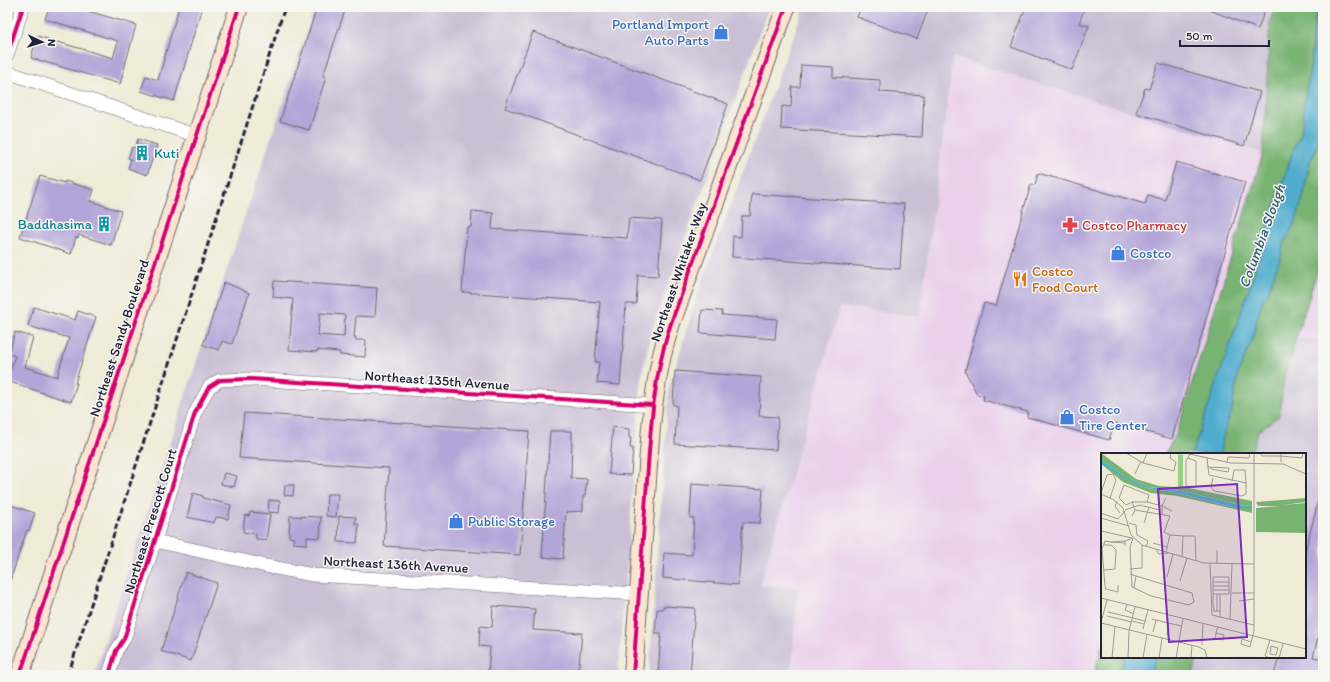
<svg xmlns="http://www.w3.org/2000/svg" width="1330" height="682" font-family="Itim,sans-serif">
<rect width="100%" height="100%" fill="#f6f6f2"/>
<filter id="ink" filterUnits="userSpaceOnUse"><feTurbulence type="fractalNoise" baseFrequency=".025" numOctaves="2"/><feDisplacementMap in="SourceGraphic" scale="8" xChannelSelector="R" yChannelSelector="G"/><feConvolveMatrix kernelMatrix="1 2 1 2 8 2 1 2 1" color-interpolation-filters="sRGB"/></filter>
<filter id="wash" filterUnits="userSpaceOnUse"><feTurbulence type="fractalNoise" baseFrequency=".012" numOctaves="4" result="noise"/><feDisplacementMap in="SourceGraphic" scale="16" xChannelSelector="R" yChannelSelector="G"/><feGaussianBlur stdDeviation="0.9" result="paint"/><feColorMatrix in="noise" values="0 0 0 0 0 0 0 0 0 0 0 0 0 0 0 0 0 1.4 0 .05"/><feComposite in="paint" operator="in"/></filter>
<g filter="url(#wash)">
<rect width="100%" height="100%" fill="#efebd6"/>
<g fill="#ebd1ec">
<polygon points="953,57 1263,153 1175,437 1164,454 1102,454 1102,644 1094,675 791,675 798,588 760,585 840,307 920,316"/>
<polygon points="1323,247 1323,340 1296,338 1320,263"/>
</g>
<g fill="#cbbfd6">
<polygon points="315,7 769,7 652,330 642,372 618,675 94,675 225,275"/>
<polygon points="804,7 1275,7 1270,23 1263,153 953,57 920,316 840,307 760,585 798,588 791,675 649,675 669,389 696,298"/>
<polygon points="1296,338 1323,340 1323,675 1193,675 1198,657 1305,657 1305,454 1251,454 1258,431 1279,416 1284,377"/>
</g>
<g fill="#78b372" stroke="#4d6a56">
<polygon points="1275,7 1317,7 1312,39 1312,58 1308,79 1303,122 1301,134 1293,150 1247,295 1192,454 1164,454 1175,437 1263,153 1270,22"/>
<polygon points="1323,119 1323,247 1320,263 1284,377 1279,416 1258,431 1251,454 1219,454 1226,426 1232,410 1238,373 1251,343 1262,302 1267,294 1281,256 1283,246 1297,218 1304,193 1310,161 1313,156 1319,138"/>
<polygon points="1102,644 1102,657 1125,657 1120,675 1094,675"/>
<polygon points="1155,657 1198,657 1193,675 1151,675"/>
</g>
<g fill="#51adcf" stroke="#3a6885">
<polygon points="1317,7 1323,7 1323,119 1319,138 1313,156 1310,161 1304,193 1297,218 1283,246 1281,256 1267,294 1262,302 1251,343 1238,373 1232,410 1226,426 1219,454 1192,454 1247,295 1293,150 1301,134 1303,122 1304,103 1312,58 1312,39"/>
<polygon points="1125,657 1155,657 1151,675 1120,675"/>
</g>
<g id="blocks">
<g fill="#b4a5d8" fill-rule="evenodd">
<polygon points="49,7 74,7 136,25 120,84 31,58 37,36 113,58 118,41 45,19"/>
<polygon points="179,7 202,7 174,101 141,91 146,76 158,80"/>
<polygon points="317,7 346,7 323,76 326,77 309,130 280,121"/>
<polygon points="861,7 929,7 917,39 857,17"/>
<polygon points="1026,7 1085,7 1079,23 1089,26 1072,70 1011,47"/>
<polygon points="1202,7 1266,7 1258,29"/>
<polygon points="533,32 728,104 700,180 505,108"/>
<polygon points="1158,63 1260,92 1244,146 1136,113 1145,88 1149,89"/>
<polygon points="801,65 833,67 833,77 880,80 880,92 924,95 922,137 781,129 782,106 791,107 792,87 800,87"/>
<polygon points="138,139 157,145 147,175 128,168 131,159 128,158 132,147 135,148"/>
<polygon points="1176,162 1245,182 1172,439 1114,423 1109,440 1027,417 1028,412 983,400 984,396 977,394 965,371 984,303 996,306 1031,184 1035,185 1038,173 1145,204 1148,195 1165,200"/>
<polygon points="40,176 65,183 65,181 94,190 90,201 121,211 111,245 79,235 78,238 76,237 71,254 20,237"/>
<polygon points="752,194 904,204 900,269 732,257 733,236 741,237 742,216 750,216"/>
<polygon points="472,211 493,213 492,229 627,238 629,218 662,220 658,276 638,275 636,304 626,304 620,385 597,383 599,362 595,362 600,302 462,292 467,229 467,227 471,227"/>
<path d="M 274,281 L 377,288 L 375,317 L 356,316 L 354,337 L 356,337 L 355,340 L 366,340 L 365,357 L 340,355 L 340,352 L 317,350 L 317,352 L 289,350 L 293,299 L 273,297 ZM 320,313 L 345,315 L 344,337 L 318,335 Z"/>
<polygon points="224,282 249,293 232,344 222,341 219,350 203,345"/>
<polygon points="34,307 75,320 78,311 96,317 75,383 77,383 71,402 7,381 15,356 9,354 15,332 33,337 25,367 57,377 69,338 28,326"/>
<polygon points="702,310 722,311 722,315 777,319 775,339 700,333"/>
<polygon points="675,371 761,377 759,416 778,417 776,450 675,444 677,405 673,405"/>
<polygon points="244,413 529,431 520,555 384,546 389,468 239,458"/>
<polygon points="613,427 629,429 629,438 631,438 630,448 633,448 631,475 609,474"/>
<polygon points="550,431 572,431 571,478 587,479 585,496 583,496 583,511 566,512 563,559 542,557"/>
<polygon points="224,473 237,476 234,487 221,484"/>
<polygon points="692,484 763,489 760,523 743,522 738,585 663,578 664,553 692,555 694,518 690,518"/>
<polygon points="285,485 294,485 293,496 284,495"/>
<polygon points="193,493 203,496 203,498 231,505 228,519 216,517 214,523 187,517"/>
<polygon points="327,494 338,494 336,517 326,516"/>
<polygon points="1320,494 1323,494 1323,618 1313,657 1323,659 1323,675 1274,675 1279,657 1305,657 1305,552"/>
<polygon points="269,500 280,501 279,513 268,512"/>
<polygon points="7,504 35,513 29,531 27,530 9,584 7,584"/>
<polygon points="250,512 270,514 266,540 256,539 256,534 243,532 245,515 249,516"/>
<polygon points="290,516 321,517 320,538 307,537 307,544 293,543 294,538 289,537"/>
<polygon points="339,516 356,517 355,524 359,524 357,543 338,542"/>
<polygon points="186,572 217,583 191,661 161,651"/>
<polygon points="493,606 535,609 533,630 582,633 578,675 488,675 490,647 479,646 480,626 492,627"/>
<polygon points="663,606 695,608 690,675 658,675 661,633 655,633 657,609 663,609"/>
</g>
</g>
</g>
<g filter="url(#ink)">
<use href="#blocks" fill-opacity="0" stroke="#6a6871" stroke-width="1"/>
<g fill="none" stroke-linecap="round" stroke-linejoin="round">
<g stroke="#6a6871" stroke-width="14">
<g id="street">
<polyline points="7,55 23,7"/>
<polyline points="7,72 197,136"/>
<polyline points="155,541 266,566 313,575 639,594"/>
<polyline points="109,675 116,651 124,639 195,413 209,387 220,380 251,379 653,405"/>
</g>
</g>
<g stroke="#6a6871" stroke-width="20">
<g id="secondary">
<polyline points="20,675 239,7"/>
<path d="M 633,675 C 637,615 642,556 646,496 C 650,438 652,379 671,323 L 786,7"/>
</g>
</g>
<use href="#street" stroke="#fff" stroke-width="13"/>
<use href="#secondary" stroke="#fde4d0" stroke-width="18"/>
<polyline stroke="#22223b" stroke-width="3" stroke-dasharray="6 3" stroke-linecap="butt" points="68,675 285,7"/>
<g stroke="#f6f6f2" stroke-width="6">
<g id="cycleway">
<polyline points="7,55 23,7"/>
<polyline points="20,675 239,7"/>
<polyline points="109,675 116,651 124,639 195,413 209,387 220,380 251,379 653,405"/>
<path d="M 633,675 C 637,615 642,556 646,496 C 650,438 652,379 671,323 L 786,7"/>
</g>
</g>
<use href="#cycleway" stroke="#d6006c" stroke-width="4"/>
</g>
</g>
<defs>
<g id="shop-bare" transform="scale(1.2)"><path d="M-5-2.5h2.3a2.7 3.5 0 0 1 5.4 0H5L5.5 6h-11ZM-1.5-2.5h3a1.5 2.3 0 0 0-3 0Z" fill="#3f7fe0" stroke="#f6f6f2" stroke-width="2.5" paint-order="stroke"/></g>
<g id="building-bare" transform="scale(1.2)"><path d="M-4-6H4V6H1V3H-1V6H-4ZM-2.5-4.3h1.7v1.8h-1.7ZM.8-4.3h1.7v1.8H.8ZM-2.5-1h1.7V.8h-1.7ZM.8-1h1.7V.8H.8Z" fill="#0f9aa8" stroke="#f6f6f2" stroke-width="2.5" paint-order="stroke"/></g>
<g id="pharmacy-bare" transform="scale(1.2)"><path d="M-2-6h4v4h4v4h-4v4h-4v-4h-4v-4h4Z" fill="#e0444e" stroke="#f6f6f2" stroke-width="2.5" paint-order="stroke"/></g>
<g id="restaurant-bare" transform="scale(1.2)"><path d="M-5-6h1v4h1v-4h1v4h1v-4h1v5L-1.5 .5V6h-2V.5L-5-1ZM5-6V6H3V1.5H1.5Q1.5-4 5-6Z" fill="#e8710a" stroke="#f6f6f2" stroke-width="2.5" paint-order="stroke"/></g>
</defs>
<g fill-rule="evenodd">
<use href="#shop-bare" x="721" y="32"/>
<use href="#building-bare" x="142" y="153"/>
<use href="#building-bare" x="104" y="224"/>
<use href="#pharmacy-bare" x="1070" y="225"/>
<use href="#shop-bare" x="1118" y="253"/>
<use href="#restaurant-bare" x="1020" y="279"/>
<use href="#shop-bare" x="1067" y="417"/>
<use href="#shop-bare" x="456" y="521"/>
</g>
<g text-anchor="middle" stroke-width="3" stroke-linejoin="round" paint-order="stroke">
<g font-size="14" fill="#366cbe" stroke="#f6f6f2" text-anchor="start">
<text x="709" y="29" text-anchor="end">Portland Import<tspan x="709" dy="16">Auto Parts</tspan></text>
<text x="1130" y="258">Costco</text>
<text x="1079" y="414">Costco<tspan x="1079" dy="16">Tire Center</tspan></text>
<text x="468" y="526">Public Storage</text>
</g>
<g font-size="14" fill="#0d838f" stroke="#f6f6f2" text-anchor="start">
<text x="154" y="158">Kuti</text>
<text x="92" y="229" text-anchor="end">Baddhasima</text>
</g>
<g font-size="14" fill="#be3a42" stroke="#f6f6f2" text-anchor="start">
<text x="1082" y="230">Costco Pharmacy</text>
</g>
<g font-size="14" fill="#c56008" stroke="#f6f6f2" text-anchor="start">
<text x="1032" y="276">Costco<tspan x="1032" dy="16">Food Court</tspan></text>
</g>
<g font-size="14" fill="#22223b" stroke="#f6f6f2">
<text transform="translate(678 272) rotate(-71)" y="5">Northeast Whitaker Way</text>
<text transform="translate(119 338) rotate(-72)" y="5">Northeast Sandy Boulevard</text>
<text transform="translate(437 380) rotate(4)" y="5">Northeast 135th Avenue</text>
<text transform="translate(150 521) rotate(-73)" y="5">Northeast Prescott Court</text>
<text transform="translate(396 564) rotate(3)" y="5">Northeast 136th Avenue</text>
</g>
<g font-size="15" font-style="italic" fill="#355a76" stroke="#f6f6f2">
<text transform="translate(1262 236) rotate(-70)" y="5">Columbia Slough</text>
</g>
</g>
<g transform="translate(1101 453)">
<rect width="205" height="205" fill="#efebd6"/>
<path d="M 77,1 L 82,2 L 82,35 L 77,34 Z" fill="#96d185"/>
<path d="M 0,0 L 35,26 L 58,33 L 88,35 L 151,48 L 151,52 L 143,53 L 80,38 L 48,34 L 25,24 L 0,7 ZM 0,11 L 46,35 L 73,39 L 135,55 L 151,55 L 151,60 L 76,43 L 50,40 L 22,29 ZM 205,45 L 205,49 L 182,52 L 205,50 L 205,80 L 155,79 L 155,55 L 178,53 L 157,53 L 155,49 Z" fill="#78b372"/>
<path d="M 0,7 L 25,24 L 48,34 L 80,38 L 143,53 L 151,52 L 151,55 L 135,55 L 73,39 L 46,35 L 22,24 L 0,11 Z" fill="#51adcf"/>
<path fill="none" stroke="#9d9b98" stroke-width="1" d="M 25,0 L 42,10 L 46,0M 84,0 L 130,10 L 182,11 L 205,21M 159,0 L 161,3 L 180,3 L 180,0M 87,5 L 95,8 L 95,34 L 85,33 L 85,8 L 89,1M 106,5 L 108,22 L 145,30 L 145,41 L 141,43 L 113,38 L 110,34 L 112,25M 126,9 L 127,4 L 148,5 L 149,0M 180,9 L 180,3 L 201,5 L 202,0M 42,10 L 73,18 L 75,9 L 69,5 L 70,0M 106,14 L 128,15 L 127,19 L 110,16 L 109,14M 34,21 L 40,8M 131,28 L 133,17 L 144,17 L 145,30M 0,40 L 6,22 L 12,21 L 15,27 L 9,45M 0,41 L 13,47 L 22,55 L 30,82 L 41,92 L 103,110 L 153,111M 65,45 L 61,53 L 71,58M 16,48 L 14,53 L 19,60M 31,49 L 25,52 L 18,45 L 23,32 L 48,42 L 46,49 L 61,53 L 61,62M 24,57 L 39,52 L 59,57M 34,57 L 69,63 L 63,79 L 69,82M 0,60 L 17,66 L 24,58M 31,63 L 34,57 L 31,49 L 46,49M 0,68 L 0,65 L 28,73M 28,70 L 35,72 L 36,82 L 47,88 L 45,94M 43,70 L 48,54M 0,78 L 31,85M 32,85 L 29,94 L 31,134 L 50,143 L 88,152 L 93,149 L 91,140 L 35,123M 10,89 L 4,88 L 1,96 L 4,133 L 5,136 L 17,139 L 17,132M 24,90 L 10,89 L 24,88M 52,90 L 66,94M 3,92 L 10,92 L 15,97 L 14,116 L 3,117M 24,93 L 24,88 L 32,85M 55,96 L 58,101 L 67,100M 116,97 L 116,111M 65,99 L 69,82 L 82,83M 81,104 L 82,83 L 94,83 L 95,108M 109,111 L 111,162 L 153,172M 29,116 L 41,115 L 41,92M 29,121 L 35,123 L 33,135M 66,124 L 72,101M 79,128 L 86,105M 112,129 L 128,129M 112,133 L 128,133M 112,137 L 128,137M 131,140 L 153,140M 112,141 L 128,141 L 128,124 L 112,124 L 112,151 L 113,158 L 119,158M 0,145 L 205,196M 138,148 L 153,146M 26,152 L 24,157 L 33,161M 116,158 L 116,141M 7,159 L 32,165M 6,163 L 31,169M 32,165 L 44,168M 119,165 L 119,141M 1,166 L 6,147M 51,166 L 80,173M 129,167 L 131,111M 31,168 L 43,171M 0,170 L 98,194 L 104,197 L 106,205M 42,176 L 47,157M 52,179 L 55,167M 115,180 L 123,182 L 122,187 L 114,185 L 116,176 L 117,174M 66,182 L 68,170M 169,187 L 164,203 L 169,205M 150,189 L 141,186 L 140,191 L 149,194 L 153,178 L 153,0M 101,192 L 102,170M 170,193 L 177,195 L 175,202 L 169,201 ZM 11,205 L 14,173M 27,205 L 28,178 L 34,154M 42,205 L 46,181M 58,205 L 61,185M 75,205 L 82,165M 90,205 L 91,192M 178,205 L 182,191"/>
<path fill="#7b2cbf" fill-opacity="0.15" stroke="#7b2cbf" stroke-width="2" d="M 136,31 L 146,184 L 68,189 L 57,36 Z"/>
<rect width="205" height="205" fill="none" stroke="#22223b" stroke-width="2"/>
</g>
<rect width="1330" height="682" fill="none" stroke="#f6f6f2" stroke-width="24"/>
<g transform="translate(42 42) rotate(94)" stroke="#f6f6f2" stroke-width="3" paint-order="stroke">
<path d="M0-3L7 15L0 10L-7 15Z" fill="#22223b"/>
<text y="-6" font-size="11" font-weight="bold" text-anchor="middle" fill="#22223b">N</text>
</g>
<path d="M1180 40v6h89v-6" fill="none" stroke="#22223b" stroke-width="2"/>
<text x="1186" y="40" font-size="12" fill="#22223b" stroke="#f6f6f2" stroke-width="3" paint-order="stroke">50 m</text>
</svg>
